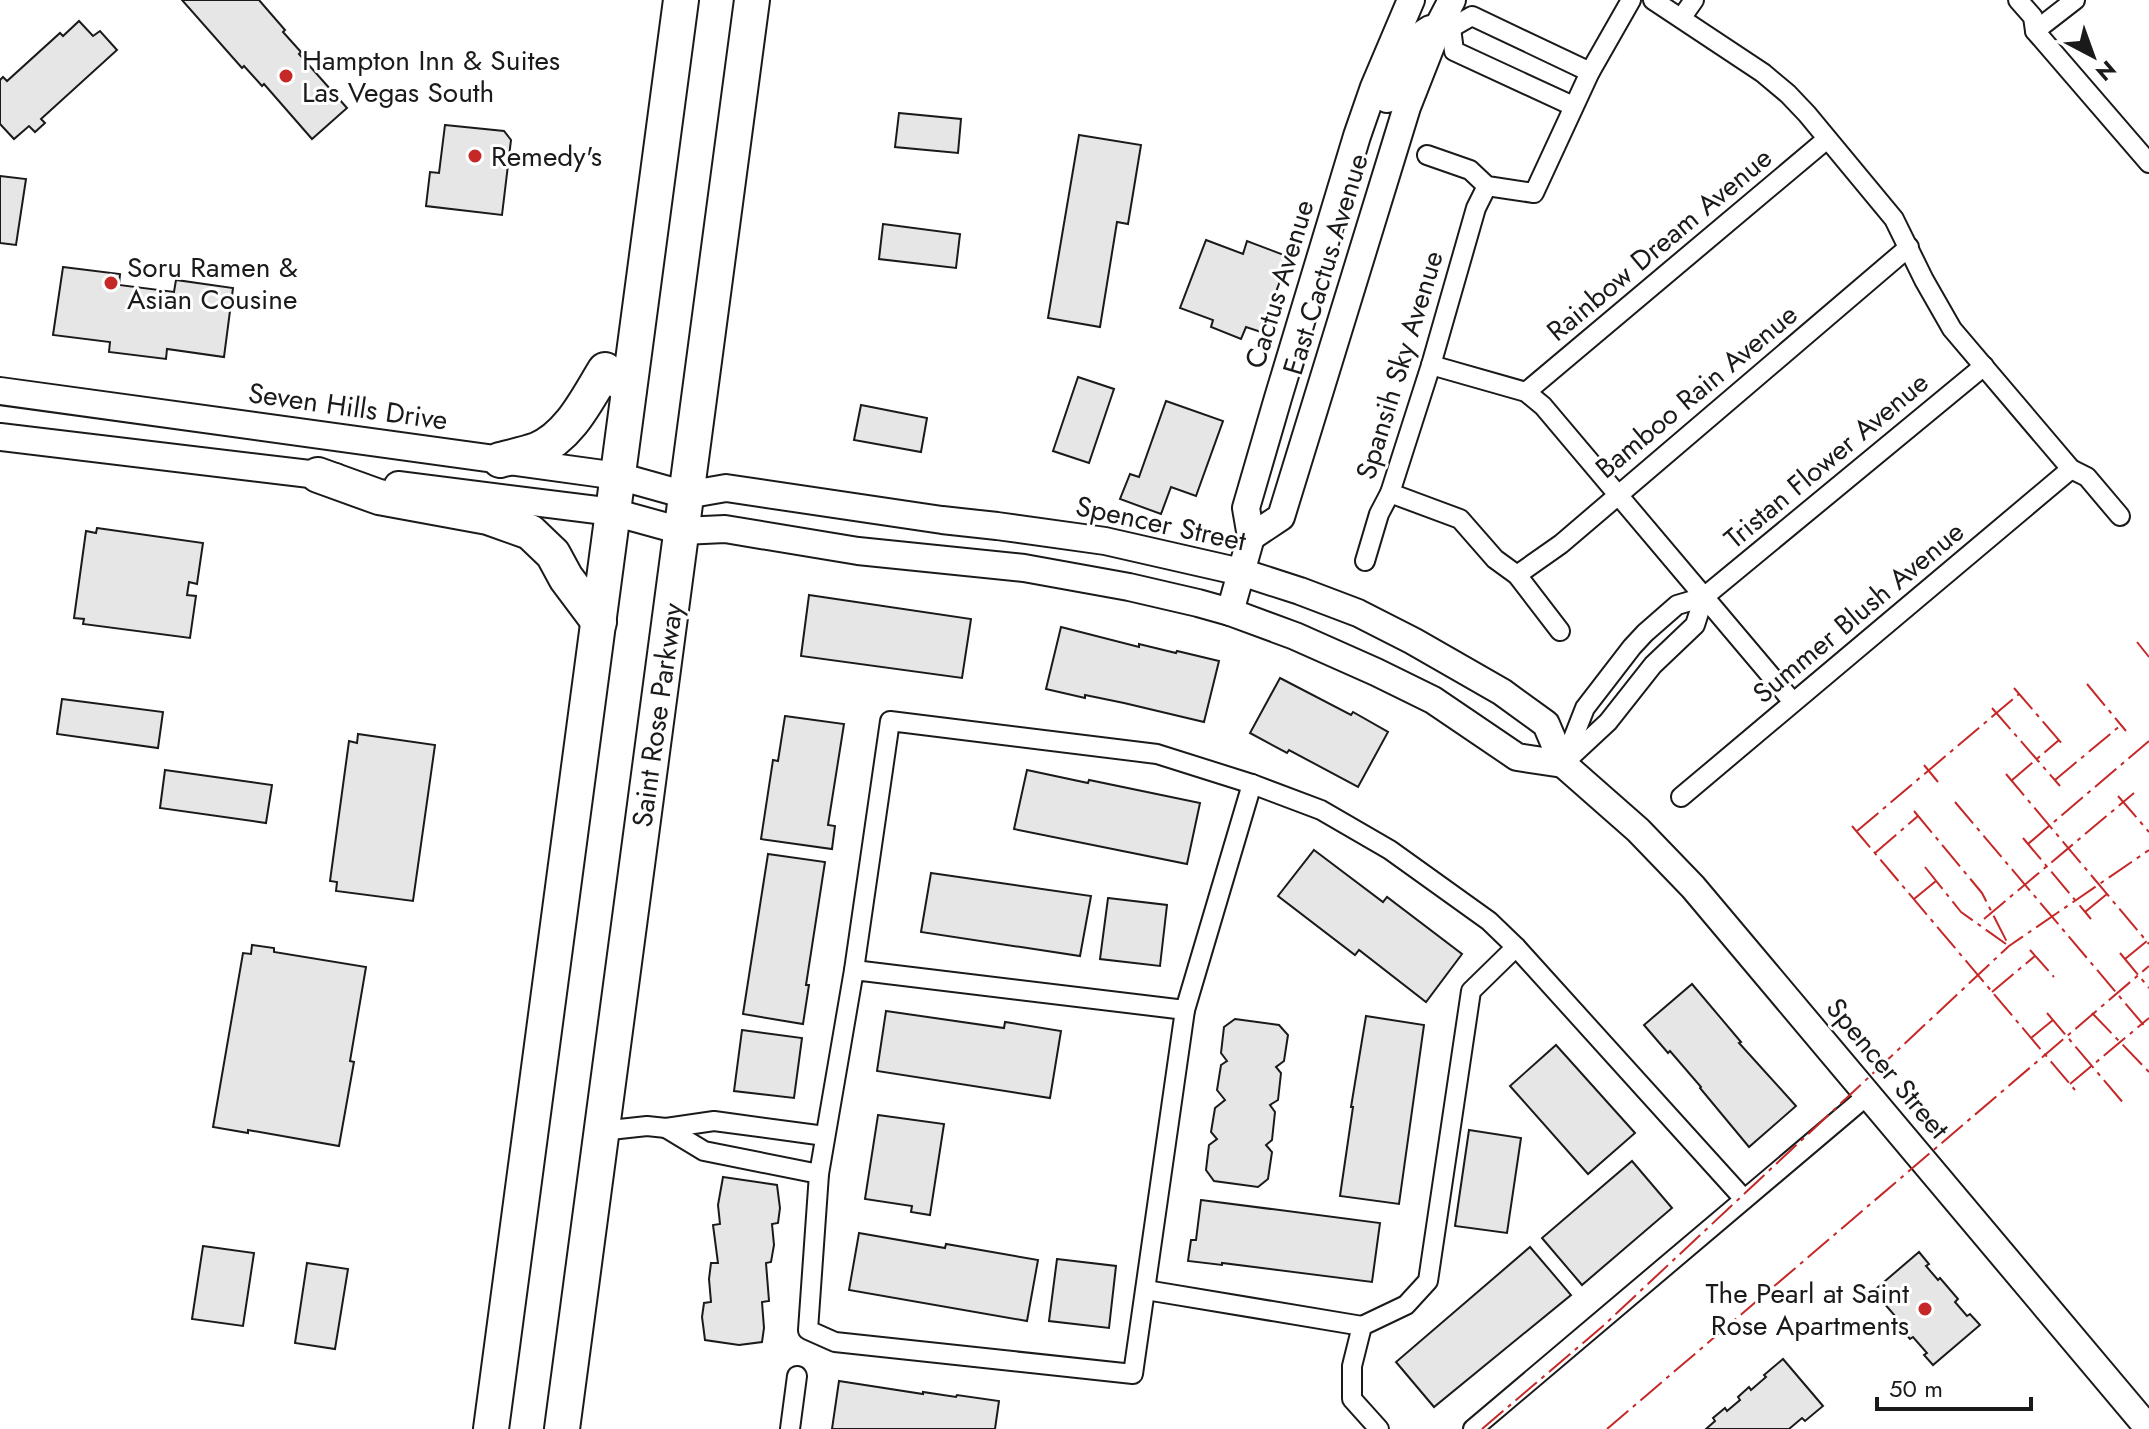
<svg xmlns="http://www.w3.org/2000/svg" width="2149" height="1429" font-family="Jost,sans-serif">
<rect width="100%" height="100%" fill="#fff"/>
<g fill="#e6e6e6" stroke="#1a1a1a" stroke-width="2">
<polygon points="182,0 259,0 285,30 283,32 301,52 299,54 347,108 312,139 264,84 262,86 244,66 242,68"/>
<polygon points="79,21 93,36 100,31 117,50 41,119 45,123 35,132 29,126 14,139 0,124 0,80 3,77 7,81 60,33 63,36"/>
<polygon points="899,113 961,119 958,153 895,147"/>
<polygon points="445,125 504,131 511,140 502,215 426,206 430,172 439,173"/>
<polygon points="1079,135 1141,145 1128,224 1117,222 1100,327 1048,318"/>
<polygon points="0,176 26,179 16,245 0,243"/>
<polygon points="883,224 960,234 956,268 879,259"/>
<polygon points="1206,240 1243,254 1247,241 1289,257 1261,332 1246,327 1241,339 1211,327 1213,320 1180,308"/>
<polygon points="63,267 120,274 119,285 174,292 176,280 233,288 224,357 167,349 166,359 109,352 110,342 53,335"/>
<polygon points="1078,377 1114,389 1089,463 1053,451"/>
<polygon points="1166,401 1223,421 1196,496 1171,487 1161,514 1120,499 1130,474 1139,477"/>
<polygon points="861,405 927,418 921,452 854,440"/>
<polygon points="97,528 203,543 197,584 189,582 187,595 196,596 190,638 83,624 84,619 74,618 86,531 96,533"/>
<polygon points="809,595 971,619 962,678 801,656"/>
<polygon points="1061,627 1139,647 1139,644 1176,653 1177,651 1219,661 1204,722 1124,703 1085,695 1085,698 1046,689"/>
<polygon points="1280,678 1351,715 1353,712 1388,732 1358,787 1289,750 1287,753 1250,733"/>
<polygon points="62,699 163,712 158,748 57,734"/>
<polygon points="785,716 844,724 828,825 835,826 832,849 761,839 773,760 778,761"/>
<polygon points="358,734 435,745 413,901 336,891 337,882 330,881 349,741 357,743"/>
<polygon points="165,770 272,785 266,823 160,808"/>
<polygon points="1027,770 1088,783 1089,780 1200,803 1187,864 1014,829"/>
<polygon points="1314,850 1383,902 1387,897 1462,954 1426,1002 1359,950 1355,955 1278,896"/>
<polygon points="768,854 825,862 806,985 809,985 803,1024 743,1014"/>
<polygon points="931,873 1091,896 1080,956 921,932"/>
<polygon points="1108,898 1167,905 1160,966 1100,959"/>
<polygon points="252,945 274,948 274,952 366,967 350,1061 354,1062 339,1146 248,1130 248,1133 213,1127 243,953 251,954"/>
<polygon points="1692,984 1741,1042 1739,1043 1796,1106 1749,1147 1700,1088 1701,1087 1670,1051 1668,1053 1644,1025"/>
<polygon points="886,1011 1004,1028 1005,1022 1061,1031 1050,1098 877,1071"/>
<polygon points="1366,1016 1424,1025 1399,1204 1340,1196 1353,1107 1351,1107"/>
<polygon points="1235,1019 1279,1025 1288,1035 1284,1061 1276,1067 1281,1073 1278,1100 1270,1105 1275,1112 1272,1140 1266,1145 1272,1152 1268,1179 1258,1187 1214,1181 1206,1170 1209,1145 1217,1139 1211,1132 1215,1108 1225,1100 1217,1090 1221,1065 1227,1061 1221,1053 1224,1027"/>
<polygon points="742,1030 802,1038 794,1098 734,1091"/>
<polygon points="1556,1045 1635,1133 1588,1174 1510,1086"/>
<polygon points="878,1115 944,1124 930,1215 911,1212 912,1206 865,1199"/>
<polygon points="1469,1130 1521,1138 1507,1233 1455,1226"/>
<polygon points="1632,1161 1672,1208 1582,1285 1542,1238"/>
<polygon points="723,1177 777,1185 780,1208 778,1223 772,1224 774,1245 771,1262 766,1263 769,1301 762,1302 764,1328 762,1342 739,1345 705,1340 702,1317 704,1303 711,1302 709,1279 711,1263 718,1263 713,1225 720,1224 718,1205"/>
<polygon points="1201,1200 1380,1223 1372,1282 1222,1263 1222,1265 1188,1261 1191,1240 1196,1240"/>
<polygon points="859,1233 945,1248 946,1244 1038,1260 1027,1321 849,1290"/>
<polygon points="203,1246 254,1253 243,1326 192,1319"/>
<polygon points="1530,1247 1571,1295 1434,1407 1396,1362"/>
<polygon points="1919,1252 1929,1264 1926,1266 1938,1280 1940,1278 1958,1299 1955,1302 1967,1316 1970,1314 1980,1325 1933,1365 1924,1355 1927,1353 1913,1337 1910,1339 1893,1319 1896,1317 1883,1302 1881,1304 1871,1293"/>
<polygon points="1057,1259 1116,1266 1109,1328 1049,1321"/>
<polygon points="307,1263 348,1269 335,1349 295,1343"/>
<polygon points="1783,1359 1823,1406 1805,1421 1802,1418 1789,1429 1706,1429 1715,1421 1713,1418 1725,1408 1727,1411 1740,1400 1738,1397 1749,1387 1751,1390 1766,1377 1764,1375"/>
<polygon points="839,1381 923,1394 923,1392 956,1397 957,1395 999,1401 995,1429 832,1429"/>
</g>
<g fill="none" stroke-linecap="round" stroke-linejoin="round">
<g stroke="#1a1a1a" stroke-width="22">
<g id="street">
<polyline points="1653,0 1763,73 1788,94 1807,114 1894,219 1924,280 1952,329 2071,469 2087,477 2120,516"/>
<polyline points="2018,0 2033,17 2035,31 2149,163"/>
<polyline points="1682,17 1694,0"/>
<polyline points="1451,28 1472,16 1590,72"/>
<polyline points="1451,28 1454,51 1573,106"/>
<polyline points="2035,31 2075,0"/>
<polyline points="1427,155 1470,170 1487,186 1534,193 1590,72 1631,0"/>
<polyline points="1431,365 1526,392 1543,406 1793,702"/>
<polyline points="1526,392 1827,139"/>
<polyline points="1390,493 1460,519 1495,559 1517,575 1560,631"/>
<polyline points="1365,561 1379,514 1390,493 1431,365 1476,208 1487,186"/>
<polyline points="1517,575 1561,544 1909,247"/>
<polyline points="1566,761 1608,722 1653,665 1695,625 1704,597"/>
<polyline points="1563,764 1585,708 1632,647 1645,633 1677,605 1704,597 1984,366"/>
<polyline points="1681,797 2071,469"/>
<polygon points="854,970 1185,1010 1133,1374 835,1342 808,1330 819,1174"/>
<polyline points="854,970 890,721 1157,754 1252,784 1321,810 1390,850 1489,921 1516,947 1744,1199"/>
<polyline points="1185,1010 1252,784"/>
<polyline points="666,1128 704,1151 819,1174"/>
<polyline points="601,1131 647,1126 666,1128 714,1121 825,1136"/>
<polyline points="1146,1290 1362,1326"/>
<polyline points="790,1429 797,1376"/>
<polyline points="1379,1429 1352,1399 1352,1366 1362,1326 1406,1305 1428,1281 1471,991 1516,947"/>
<polyline points="1473,1429 1869,1094"/>
</g>
</g>
<g stroke="#1a1a1a" stroke-width="30">
<g id="secondary">
<path d="M 1387,99 C 1398,76 1407,41 1430,29"/>
<polyline points="0,391 618,476 686,495 726,488 942,520 997,526 1105,541 1241,572 1300,591 1358,613 1413,641 1502,692 1546,724 1563,764 1638,830 1693,887 2149,1429"/>
<polyline points="0,437 335,477"/>
<polyline points="398,485 613,512 682,531 725,529 858,551 1024,568 1129,587 1198,603 1230,612 1295,636 1376,672 1433,700 1517,757 1563,764"/>
<polyline points="1251,537 1281,517 1407,107 1440,23 1452,0"/>
<polyline points="1230,612 1251,537 1246,508 1278,398 1357,136 1374,87 1411,0"/>
</g>
</g>
<g stroke="#1a1a1a" stroke-width="38">
<g id="highway">
<path d="M 500,460 C 512,457 525,454 537,450 C 570,436 587,399 605,370 L 629,389"/>
<polyline points="318,475 379,497 488,517 530,532 553,554 566,578 599,622"/>
<polyline points="491,1429 681,0"/>
<polyline points="562,1429 752,0"/>
</g>
</g>
<use href="#street" stroke="#fff" stroke-width="18"/>
<use href="#secondary" stroke="#fff" stroke-width="26"/>
<use href="#highway" stroke="#fff" stroke-width="34"/>
<g stroke="#c62828" stroke-width="2" stroke-dasharray="28 6 4 6" stroke-linecap="butt">
<polyline points="2137,642 2149,657"/>
<polyline points="2087,684 2126,731"/>
<polyline points="2014,688 2064,746"/>
<polyline points="1992,708 2060,786"/>
<polyline points="1924,765 1938,782"/>
<polyline points="2006,774 2149,944"/>
<polyline points="2055,780 2121,725"/>
<polyline points="2011,781 2059,740"/>
<polyline points="2118,796 2149,832"/>
<polyline points="1955,802 2147,1029"/>
<polyline points="1914,811 1982,893 2009,946"/>
<polyline points="1852,826 2075,1090"/>
<polyline points="1857,831 2019,694"/>
<polyline points="2023,838 2091,919"/>
<polyline points="2028,844 2149,741"/>
<polyline points="1875,853 1918,816"/>
<polyline points="1925,867 1961,912 2006,944"/>
<polyline points="1914,899 1936,881"/>
<polyline points="2085,912 2107,894"/>
<polyline points="1984,919 2134,793"/>
<polyline points="2030,950 2054,977"/>
<polyline points="2120,953 2149,988"/>
<polyline points="2125,959 2147,941"/>
<polyline points="1992,992 2035,956"/>
<polyline points="2047,1013 2125,1105"/>
<polyline points="2092,1013 2149,1072"/>
<polyline points="2031,1038 2053,1020"/>
<polyline points="2070,1084 2149,1018"/>
<polyline points="1482,1429 1603,1326 2009,946 2149,850"/>
<polyline points="1607,1429 2149,966"/>
</g>
</g>
<g fill="#c62828" stroke="#fff" stroke-width="3">
<circle cx="286" cy="76" r="8"/>
<circle cx="475" cy="156" r="8"/>
<circle cx="111" cy="283" r="8"/>
<circle cx="1925" cy="1309" r="8"/>
</g>
<g text-anchor="middle" stroke-width="6" stroke-linejoin="round" paint-order="stroke">
<g font-size="28" fill="#1a1a1a" stroke="#fff" text-anchor="start">
<text x="302" y="70">Hampton Inn &amp; Suites<tspan x="302" dy="32">Las Vegas South</tspan></text>
<text x="491" y="166">Remedy's</text>
<text x="127" y="277">Soru Ramen &amp;<tspan x="127" dy="32">Asian Cousine</tspan></text>
<text x="1909" y="1303" text-anchor="end">The Pearl at Saint<tspan x="1909" dy="32">Rose Apartments</tspan></text>
</g>
<g font-size="28" fill="#1a1a1a" stroke="#fff">
<text transform="translate(1659 244) rotate(-40)" y="10">Rainbow Dream Avenue</text>
<text transform="translate(1325 264) rotate(-73)" y="10">East Cactus Avenue</text>
<text transform="translate(1279 284) rotate(-73)" y="10">Cactus Avenue</text>
<text transform="translate(1399 365) rotate(-73)" y="10">Spansih Sky Avenue</text>
<text transform="translate(1696 391) rotate(-40)" y="10">Bamboo Rain Avenue</text>
<text transform="translate(348 406) rotate(8)" y="10">Seven Hills Drive</text>
<text transform="translate(1826 460) rotate(-40)" y="10">Tristan Flower Avenue</text>
<text transform="translate(1161 523) rotate(12)" y="10">Spencer Street</text>
<text transform="translate(1858 612) rotate(-40)" y="10">Summer Blush Avenue</text>
<text transform="translate(657 715) rotate(-82)" y="10">Saint Rose Parkway</text>
<text transform="translate(1888 1068) rotate(50)" y="10">Spencer Street</text>
</g>
</g>
<g transform="translate(2093 56) rotate(139)" stroke="#ffffff" stroke-width="6" paint-order="stroke">
<path d="M0-6L14 30L0 20L-14 30Z" fill="#1a1a1a"/>
<text y="-12" font-size="22" font-weight="bold" text-anchor="middle" fill="#1a1a1a">N</text>
</g>
<path d="M1877 1397v12h154v-12" fill="none" stroke="#1a1a1a" stroke-width="4"/>
<text x="1889" y="1397" font-size="24" fill="#1a1a1a" stroke="#ffffff" stroke-width="6" paint-order="stroke">50 m</text>
</svg>
